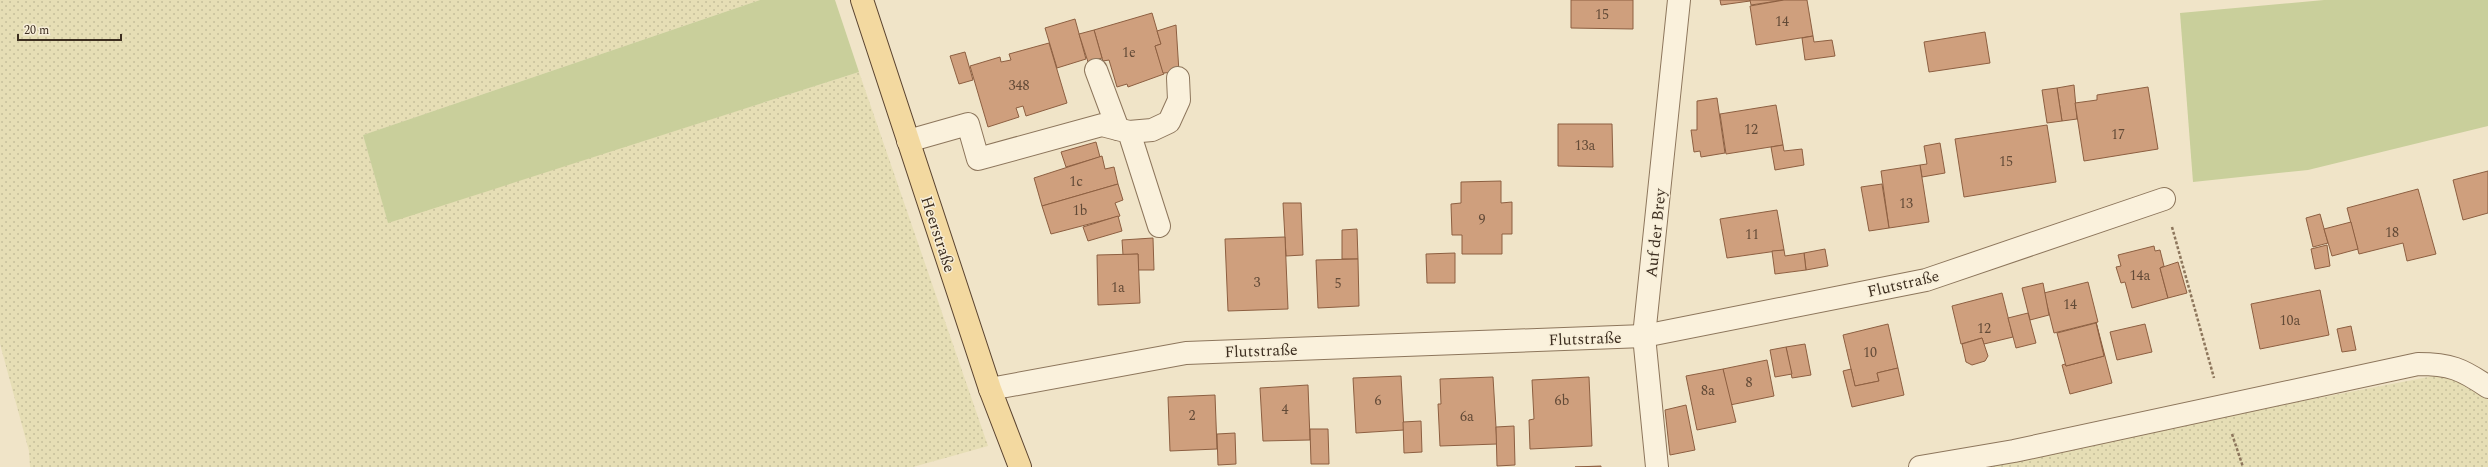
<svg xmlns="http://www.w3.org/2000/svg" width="2488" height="467" font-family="Spectral,serif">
<defs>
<pattern id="farmland-dots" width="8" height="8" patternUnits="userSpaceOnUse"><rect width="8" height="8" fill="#e6deb5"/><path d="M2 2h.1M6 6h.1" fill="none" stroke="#c6bf9b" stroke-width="1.8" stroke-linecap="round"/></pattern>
</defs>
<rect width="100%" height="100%" fill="#f0e4c8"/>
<g fill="url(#farmland-dots)">
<polygon points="0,0 760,0 363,135 388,222 859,72 988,446 913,467 30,467 29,451 0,344"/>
<polygon points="2444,374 2470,382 2488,400 2488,467 1958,467"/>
</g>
<g fill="#c9cf9b">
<polygon points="760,0 835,0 859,72 388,223 363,135"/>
<polygon points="2324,0 2488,0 2488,126 2308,170 2193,182 2180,13"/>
</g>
<g fill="#cf9f7d" stroke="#8d5f41">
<polygon points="1571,0 1633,0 1633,29 1571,28"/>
<polygon points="1720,0 1750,0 1750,1 1721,5"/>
<polygon points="1750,0 1784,0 1751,5"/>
<polygon points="1784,0 1807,0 1813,36 1756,45 1750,6"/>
<polygon points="1152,13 1161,44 1155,46 1164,74 1128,87 1127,84 1117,87 1109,60 1103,61 1102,58 1094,30"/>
<polygon points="1075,19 1086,59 1057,68 1045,28"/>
<polygon points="1176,25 1179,72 1163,73 1155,46 1161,44 1157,31"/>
<polygon points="1094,30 1102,58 1088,62 1079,34"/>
<polygon points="1985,32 1990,63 1929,72 1924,42"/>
<polygon points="1813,36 1814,42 1832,40 1835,56 1805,60 1802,38"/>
<polygon points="1049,43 1067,103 1026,116 1023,106 1016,108 1019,117 988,127 970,66 1000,57 1001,62 1011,60 1009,54"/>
<polygon points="965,52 973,80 959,84 950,56"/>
<polygon points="2074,85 2077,119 2062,121 2057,88"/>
<polygon points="2148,87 2158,149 2084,161 2075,103 2097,100 2097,95"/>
<polygon points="2057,88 2062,121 2047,123 2042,90"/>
<polygon points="1717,98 1725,153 1701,157 1700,151 1694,152 1691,130 1697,130 1697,101"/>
<polygon points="1776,105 1783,145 1726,154 1720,114"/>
<polygon points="1558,124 1612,124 1613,167 1558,166"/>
<polygon points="2047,125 2056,182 1964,197 1955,139"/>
<polygon points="1096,142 1100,157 1066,167 1061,152"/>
<polygon points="1940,143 1945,173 1922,177 1920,165 1927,164 1924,146"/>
<polygon points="1783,145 1784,151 1802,149 1804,165 1775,170 1771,147"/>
<polygon points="1102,156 1105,169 1114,167 1118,184 1042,206 1034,178"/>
<polygon points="1920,165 1929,222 1889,228 1881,171"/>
<polygon points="2488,171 2488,213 2463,220 2453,180"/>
<polygon points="1501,181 1501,203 1512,202 1512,234 1502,234 1502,254 1462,254 1462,235 1452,235 1451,204 1461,203 1461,182"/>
<polygon points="1118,184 1123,200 1115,203 1120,216 1051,234 1042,206"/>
<polygon points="1882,184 1889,228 1869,231 1861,187"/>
<polygon points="2418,189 2436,254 2407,261 2403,243 2359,254 2347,208"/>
<polygon points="1283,203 1301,203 1303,255 1286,256"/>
<polygon points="1777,210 1784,250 1727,258 1720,219"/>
<polygon points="2320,214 2328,243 2313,247 2306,218"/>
<polygon points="1118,216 1122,231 1088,241 1083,227"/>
<polygon points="2351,222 2358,249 2332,256 2324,229"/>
<polygon points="1357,229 1358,259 1342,259 1342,230"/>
<polygon points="1285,237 1288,309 1228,311 1225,239"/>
<polygon points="1153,238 1154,270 1138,270 1138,254 1123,255 1122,240"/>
<polygon points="2327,245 2330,266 2315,269 2311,249"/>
<polygon points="2154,246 2155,251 2160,250 2164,266 2160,268 2168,298 2132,308 2125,282 2121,283 2116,267 2121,266 2118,255"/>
<polygon points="1825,249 1828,266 1806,270 1804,253"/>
<polygon points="1784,250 1785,256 1804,253 1806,270 1775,274 1772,251"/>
<polygon points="1455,253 1455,283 1427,283 1426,254"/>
<polygon points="1138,254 1140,303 1098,305 1097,255"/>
<polygon points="1358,259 1359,306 1318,308 1316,260"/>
<polygon points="2178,262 2187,293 2168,298 2160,268"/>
<polygon points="2088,282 2098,322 2054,333 2044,293"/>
<polygon points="2043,283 2049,315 2030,320 2022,288"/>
<polygon points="2320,290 2329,335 2260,349 2251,304"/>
<polygon points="2002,293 2013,337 1984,344 1982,338 1961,344 1952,306"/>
<polygon points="2028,313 2036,343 2016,348 2008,318"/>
<polygon points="2096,322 2112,383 2070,394 2062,365 2065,364 2066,366 2104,356"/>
<polygon points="2096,323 2104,356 2066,366 2057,333"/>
<polygon points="1888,324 1898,368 1877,373 1879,381 1855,386 1843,335"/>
<polygon points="2145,324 2152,352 2117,360 2110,332"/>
<polygon points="2351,326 2356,350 2342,352 2337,329"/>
<polygon points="1982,338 1988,356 1985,361 1972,365 1966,362 1962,344"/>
<polygon points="1805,344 1811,375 1792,378 1786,347"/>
<polygon points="1786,347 1792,374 1775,377 1770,350"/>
<polygon points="1767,360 1774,396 1730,405 1723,369"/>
<polygon points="1898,368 1904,395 1852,407 1843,371 1851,369 1855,386 1879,381 1877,373"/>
<polygon points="1723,369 1736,422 1697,430 1686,376"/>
<polygon points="1401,376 1404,430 1356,433 1353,378"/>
<polygon points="1493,377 1497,444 1440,446 1438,404 1441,404 1440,379"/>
<polygon points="1589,377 1592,446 1530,449 1529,420 1534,419 1532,380"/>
<polygon points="1308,385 1310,440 1263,441 1260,388"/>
<polygon points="1215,395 1217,449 1170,451 1168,397"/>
<polygon points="1686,405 1695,450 1670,455 1665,410"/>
<polygon points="1421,421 1422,452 1404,453 1403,422"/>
<polygon points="1514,426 1515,465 1497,466 1496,427"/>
<polygon points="1310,429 1328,429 1329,464 1311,464"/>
<polygon points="1235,433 1236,464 1218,465 1217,434"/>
<polygon points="1601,466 1601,467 1575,467"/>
</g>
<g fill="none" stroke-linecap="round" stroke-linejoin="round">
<g stroke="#8d765c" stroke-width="24">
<g id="minor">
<polyline points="1096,70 1118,129"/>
<polyline points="1129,132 1152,130 1169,122 1179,100 1178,78"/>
<polyline points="908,141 968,124 978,159 1102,125 1129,132 1159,226"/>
<polyline points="990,389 1186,353 1644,336 1926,280 2164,199"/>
<polyline points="1657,467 1644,336 1679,0"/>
<path d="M 1920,467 L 2014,451 L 2418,364 C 2450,364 2462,369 2488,387"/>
</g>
</g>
<g stroke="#5b4430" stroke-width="24">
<polyline id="major" points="862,0 990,389 1020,467"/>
</g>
<g stroke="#8d765c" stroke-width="2.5" stroke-dasharray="3 2" stroke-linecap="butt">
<polyline points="2172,227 2214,378"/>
<polyline points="2232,434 2243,467"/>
</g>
<use href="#minor" stroke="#faf1dc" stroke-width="22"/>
<use href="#major" stroke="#f3d9a0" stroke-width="22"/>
</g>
<g text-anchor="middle" stroke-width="3" stroke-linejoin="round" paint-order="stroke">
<g font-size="14" fill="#624a37">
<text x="1602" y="19">15</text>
<text x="1782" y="26">14</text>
<text x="1129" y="57">1e</text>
<text x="1019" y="90">348</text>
<text x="1751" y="134">12</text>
<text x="2118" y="139">17</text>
<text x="1585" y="150">13a</text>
<text x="2006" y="166">15</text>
<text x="1076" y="186">1c</text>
<text x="1906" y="208">13</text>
<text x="1080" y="215">1b</text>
<text x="1482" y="224">9</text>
<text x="2392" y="237">18</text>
<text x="1752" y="239">11</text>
<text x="2140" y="280">14a</text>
<text x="1257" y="287">3</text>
<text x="1338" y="288">5</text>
<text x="1118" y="292">1a</text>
<text x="2070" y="309">14</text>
<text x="2290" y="325">10a</text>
<text x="1984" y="333">12</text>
<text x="1870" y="357">10</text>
<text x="1749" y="387">8</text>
<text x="1708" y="395">8a</text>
<text x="1378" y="405">6</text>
<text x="1562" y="405">6b</text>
<text x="1285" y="414">4</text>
<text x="1192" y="420">2</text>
<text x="1467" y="421">6a</text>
</g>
<g font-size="16" fill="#3d2e20" stroke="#f7eed8">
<text transform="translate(1655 233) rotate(-84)" y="6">Auf der Brey</text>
<text transform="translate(939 234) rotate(72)" y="6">Heerstraße</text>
<text transform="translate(1903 283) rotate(-13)" y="6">Flutstraße</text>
<text transform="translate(1585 338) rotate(-2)" y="6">Flutstraße</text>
<text transform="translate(1261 350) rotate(-2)" y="6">Flutstraße</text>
</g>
</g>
<path d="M18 34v6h103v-6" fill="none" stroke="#3d2e20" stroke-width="2"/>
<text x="24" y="34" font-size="12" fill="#3d2e20" stroke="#f7eed8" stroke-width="3" paint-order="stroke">20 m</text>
</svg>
